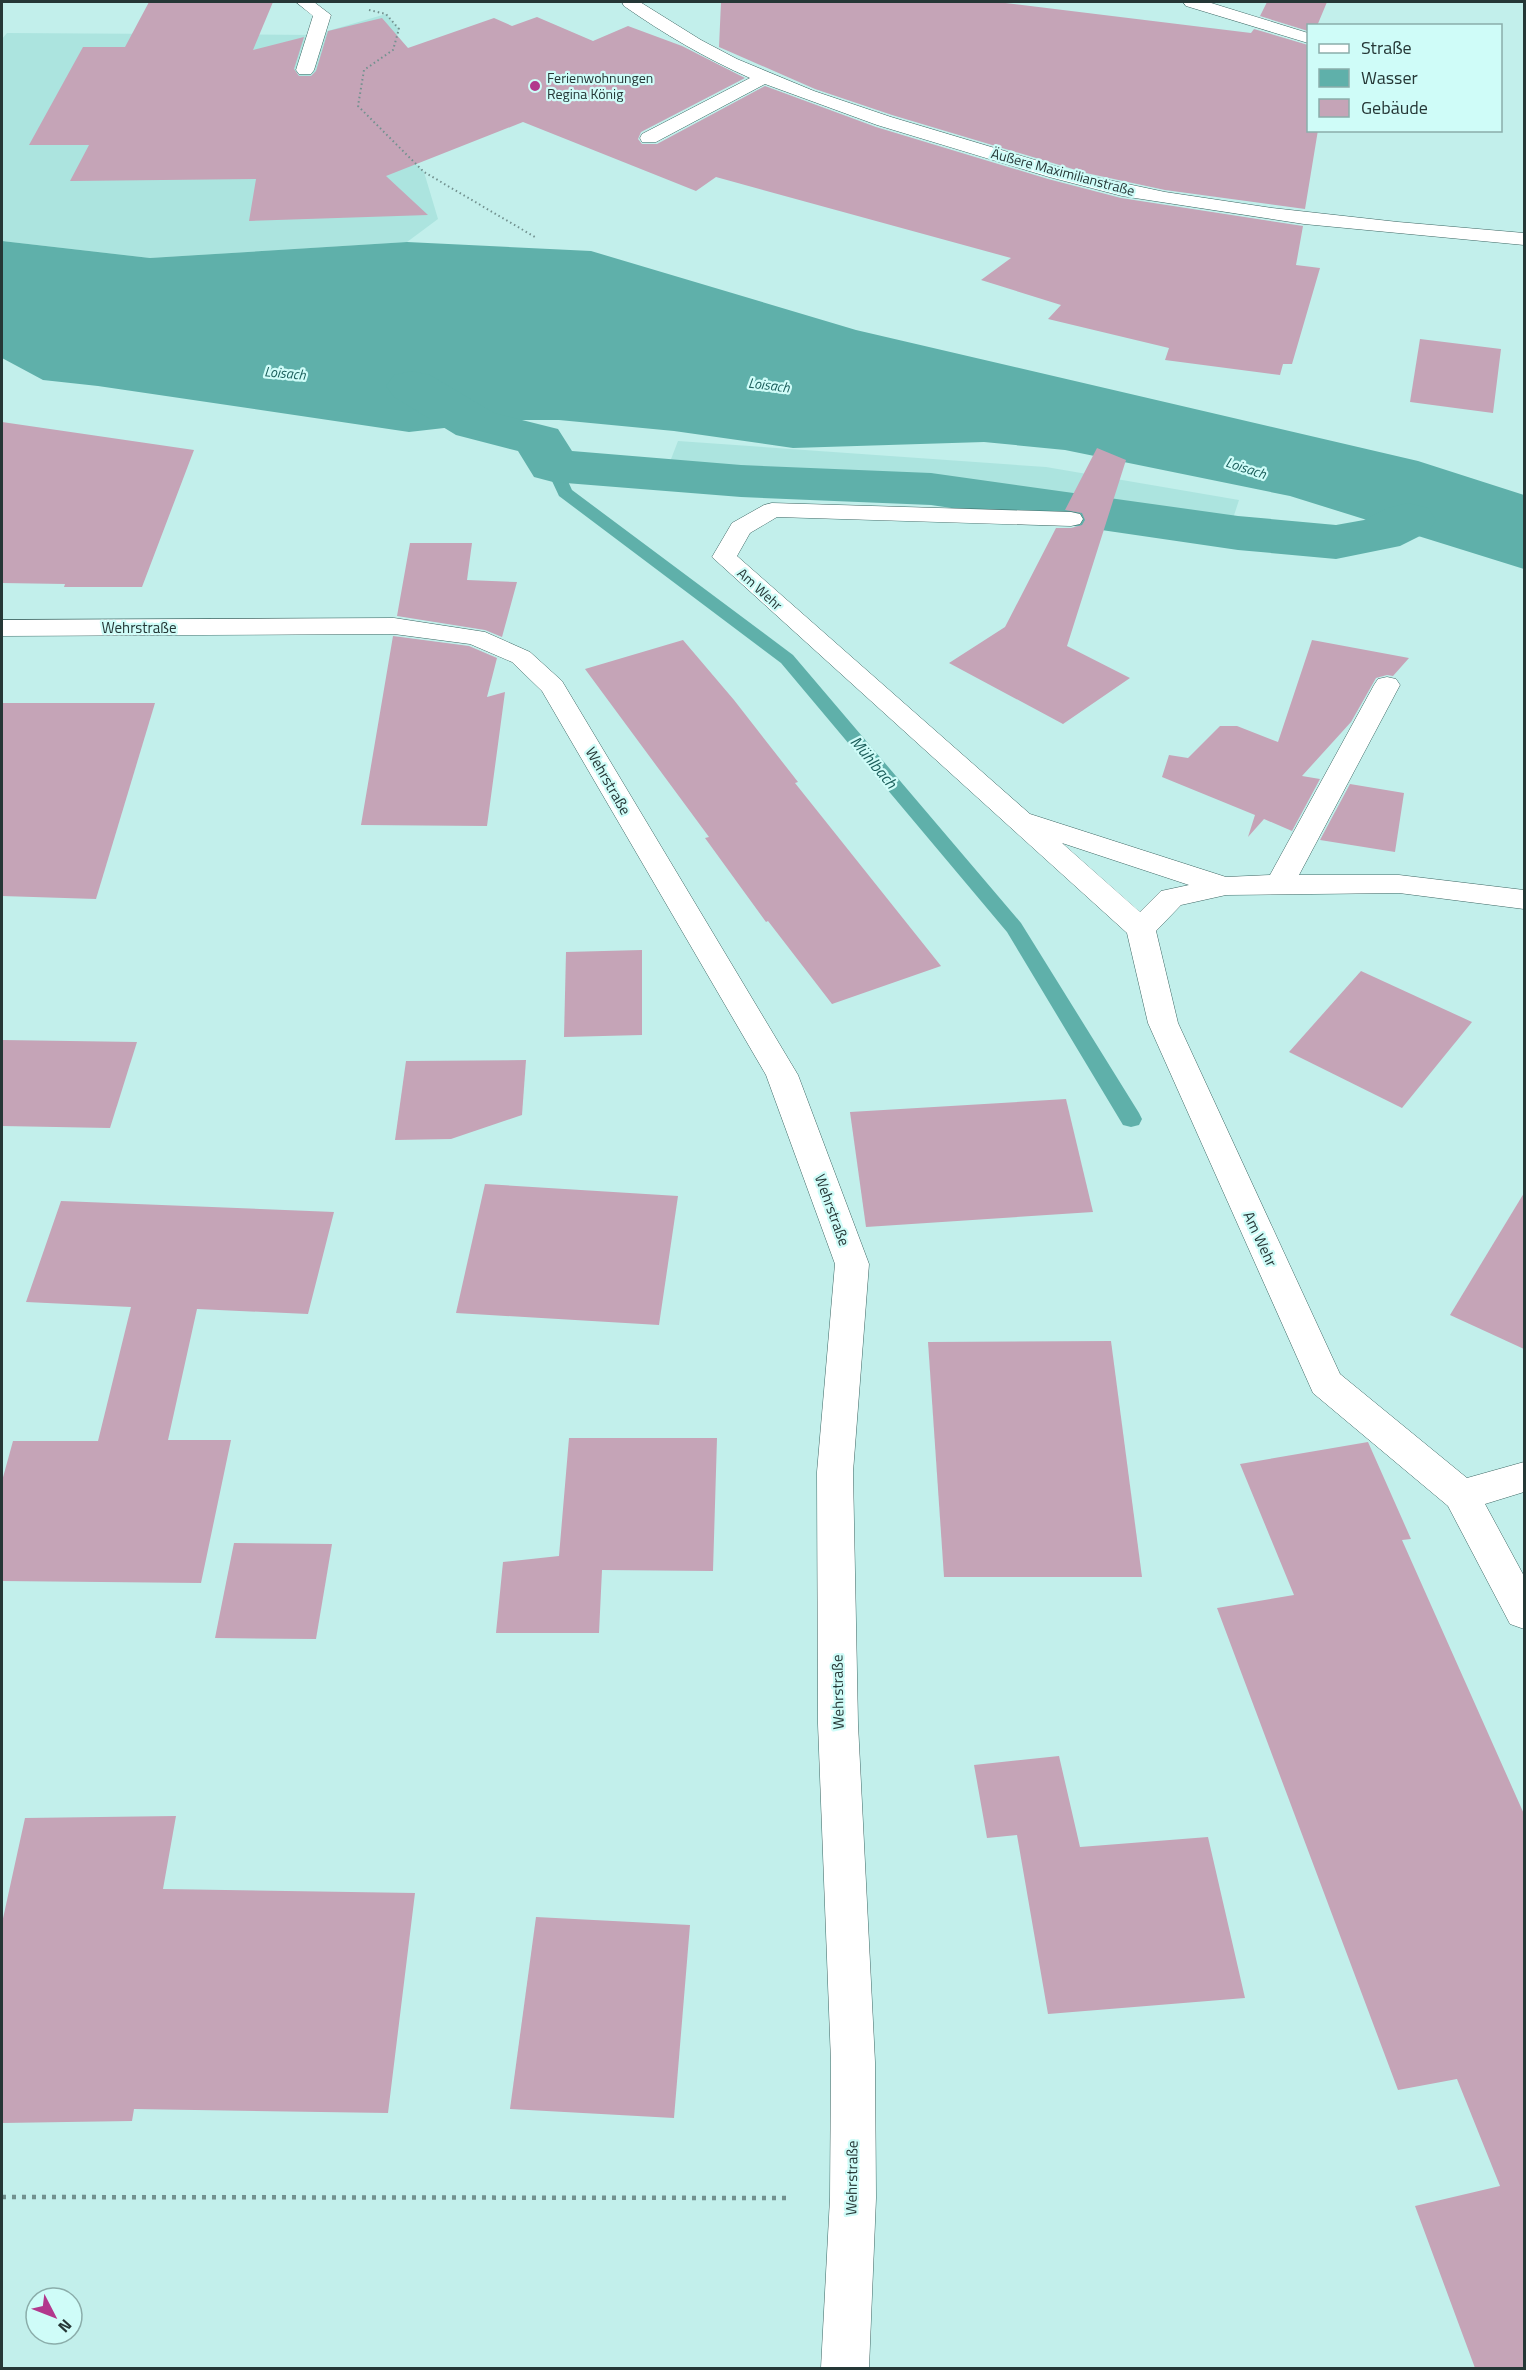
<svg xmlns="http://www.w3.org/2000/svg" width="1526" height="2370" font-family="'Titillium Web',sans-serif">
<rect width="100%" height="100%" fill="#c2efeb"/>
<g fill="#ace4df">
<polygon points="386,14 399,29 393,50 358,106 424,172 438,219 407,242 150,258 2,241 2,39 7,33 314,35"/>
<polygon points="678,441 1046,467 1239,500 1225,543 1133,525 1054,506 661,485"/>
</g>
<polygon fill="#5fb0aa" points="2,241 150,258 407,242 591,251 856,330 1418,461 1524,495 1524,569 1290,496 1065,450 984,442 793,448 674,431 559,420 515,420 409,432 98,386 43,380 2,358"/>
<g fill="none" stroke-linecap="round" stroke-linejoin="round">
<polygon fill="#5fb0aa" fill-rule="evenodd" points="553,461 561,466 572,490 793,655 1021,923 1139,1113 1142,1119 1139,1125 1131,1127 1123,1125 1007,932 781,663 559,496 545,466"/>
<polygon fill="#5fb0aa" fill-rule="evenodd" points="412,371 430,375 494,413 558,429 572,451 741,465 931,473 1238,516 1336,525 1364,520 1388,508 1408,503 1428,508 1436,520 1428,532 1400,546 1336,559 1238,550 931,505 741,497 553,482 534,477 518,451 456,435 394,397 386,386 394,375"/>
</g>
<g fill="#c5a4b7">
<polygon points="149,2 273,2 253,50 304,37 294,69 299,76 311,76 316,71 328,31 382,18 408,48 494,18 512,26 537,17 593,41 628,26 682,46 745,78 641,132 638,139 642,144 657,144 765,86 876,127 1048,179 1121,198 1303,226 1296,265 1320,268 1292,364 1283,364 1280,375 1165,360 1169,348 1048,319 1061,305 981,280 1011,258 716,177 696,191 523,122 386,176 428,215 249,221 256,179 70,181 89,145 29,145 83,47 125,47"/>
<polygon points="721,2 997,2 1251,33 1254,29 1308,45 1308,130 1318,130 1305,209 1165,190 1086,173 892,115 815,89 719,47"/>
<polygon points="1267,2 1327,2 1317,26 1308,26 1308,31 1260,16"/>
<polygon points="1420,339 1501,349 1493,413 1410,402"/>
<polygon points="2,422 194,450 142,587 64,587 65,584 2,583"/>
<polygon points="1097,448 1126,460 1067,646 1130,678 1063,724 949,663 1005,627 1056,528 1071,528 1082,525 1085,520 1082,513 1065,510"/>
<polygon points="410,543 472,543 467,580 517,582 502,637 485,630 397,616"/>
<polygon points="393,636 469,646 497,658 487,697 505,692 487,826 361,825"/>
<polygon points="683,640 734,700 798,782 795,783 941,966 832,1004 768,921 766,922 705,838 709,837 585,669"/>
<polygon points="1312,640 1409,658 1393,676 1387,675 1376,678 1351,722 1302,776 1320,779 1292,831 1264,819 1248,837 1255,815 1162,777 1169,755 1188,758 1220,726 1237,726 1278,742"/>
<polygon points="2,703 155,703 96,899 2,896"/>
<polygon points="1350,784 1404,793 1395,852 1320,840"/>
<polygon points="642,950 642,1035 564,1037 566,952"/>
<polygon points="1361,971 1472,1022 1402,1108 1289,1052"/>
<polygon points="2,1040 137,1042 110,1128 2,1126"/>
<polygon points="526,1060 522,1115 451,1139 395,1140 406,1061"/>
<polygon points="1066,1099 1093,1212 866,1227 850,1112"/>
<polygon points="485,1184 678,1196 659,1325 456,1313"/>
<polygon points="1524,1193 1524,1349 1450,1315"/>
<polygon points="61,1201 334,1212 308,1314 197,1309 168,1440 231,1440 201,1583 2,1581 2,1481 13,1441 98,1441 131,1307 26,1302"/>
<polygon points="1111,1341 1142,1577 944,1577 928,1342"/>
<polygon points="569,1438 717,1438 713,1571 602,1570 599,1633 496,1633 503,1562 559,1556"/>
<polygon points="1368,1442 1411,1539 1402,1540 1524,1814 1524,2368 1475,2368 1415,2206 1500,2186 1457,2079 1398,2090 1217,1608 1294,1595 1240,1464"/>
<polygon points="234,1543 332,1544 316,1639 215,1638"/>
<polygon points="1059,1756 1080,1847 1208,1837 1245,1998 1048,2014 1017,1835 987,1838 974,1765"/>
<polygon points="176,1816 163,1889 415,1893 388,2113 134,2109 132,2121 2,2123 2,1923 25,1818"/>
<polygon points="536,1917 690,1925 674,2118 510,2109"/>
</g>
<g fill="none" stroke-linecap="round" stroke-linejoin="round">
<g stroke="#3e6764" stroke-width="1">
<g id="minor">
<polygon points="296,2 314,2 331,15 314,70 311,74 299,74 296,70 313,16"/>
<path d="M 622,2 L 640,2 L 701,40 L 737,59 L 814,91 L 891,117 L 1085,175 L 1165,192 L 1272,208 L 1398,222 L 1524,233 L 1524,245 L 1304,224 L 1122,196 L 1049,177 L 877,125 L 765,84 L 656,142 L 642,142 L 640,138 L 642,134 L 750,78 C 705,58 664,34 624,6 Z"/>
<polygon points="1183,2 1208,2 1308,33 1308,43 1186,6"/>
<path d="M 772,503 L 1071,512 L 1080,514 L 1083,519 L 1080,524 L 1071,526 L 777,517 L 750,533 L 737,556 L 1030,814 L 1226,877 L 1270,875 L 1374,685 L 1378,679 L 1387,677 L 1396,679 L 1400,685 L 1299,875 L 1399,875 L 1524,890 L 1524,909 L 1399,893 L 1226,895 L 1181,905 L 1156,931 L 1178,1023 L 1340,1374 L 1467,1478 L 1524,1462 L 1524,1492 L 1485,1504 L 1524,1576 L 1524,1629 L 1510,1624 L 1448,1506 L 1313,1393 L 1148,1023 L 1127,933 L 712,557 L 732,523 L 764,505 ZM 1062,843 L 1189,885 L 1161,891 L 1140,912 Z"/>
<polygon points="394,618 485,632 530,652 562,681 798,1075 869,1264 853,1472 858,1724 875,2062 876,2198 869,2368 821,2368 830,2198 831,2062 818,1724 817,1472 835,1264 766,1075 542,691 512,662 470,644 394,634 2,636 2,620"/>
</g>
</g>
<polyline stroke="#72918f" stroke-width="2" stroke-dasharray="1.5 3" stroke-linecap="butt" points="369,10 386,14 399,29 393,50 364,70 358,106 424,172 535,237"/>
<polyline stroke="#72918f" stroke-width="4.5" stroke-dasharray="4 6" stroke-linecap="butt" points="2,2197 790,2198"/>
<use href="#minor" fill="#fff" fill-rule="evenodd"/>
</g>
<circle fill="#b2388c" stroke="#cffcf8" stroke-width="2" cx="535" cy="86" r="6"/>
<g text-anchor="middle" stroke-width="4.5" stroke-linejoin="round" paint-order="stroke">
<g font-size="14" fill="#253736" stroke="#cffcf8" text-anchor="start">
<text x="547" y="83">Ferienwohnungen<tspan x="547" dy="16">Regina König</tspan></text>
</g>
<g font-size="14" fill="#253736" stroke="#cffcf8">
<text transform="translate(1063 172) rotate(15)" y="5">Äußere Maximilianstraße</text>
<text transform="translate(760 589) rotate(42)" y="5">Am Wehr</text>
</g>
<g font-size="14" font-style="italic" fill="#1a5d5a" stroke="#cffcf8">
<text transform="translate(285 373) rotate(5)" y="5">Loisach</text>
<text transform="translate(769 385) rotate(7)" y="5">Loisach</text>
<text transform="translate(1246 468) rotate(18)" y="5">Loisach</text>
</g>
<g font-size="15" fill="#253736" stroke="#cffcf8">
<text x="139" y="633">Wehrstraße</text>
<text transform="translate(608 781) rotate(60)" y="5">Wehrstraße</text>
<text transform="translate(832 1210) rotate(70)" y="5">Wehrstraße</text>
<text transform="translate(1260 1239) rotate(65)" y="5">Am Wehr</text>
<text transform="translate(838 1692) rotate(-91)" y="5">Wehrstraße</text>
<text transform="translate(852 2178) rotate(-89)" y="5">Wehrstraße</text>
</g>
<g font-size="16" font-style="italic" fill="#1a5d5a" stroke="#cffcf8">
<text transform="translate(874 762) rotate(50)" y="6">Mühlbach</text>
</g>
</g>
<rect width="1526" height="2370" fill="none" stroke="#253736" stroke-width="6"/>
<rect x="1307" y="24" width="195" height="108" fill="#cffcf8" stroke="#8badaa" stroke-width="1.5"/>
<rect x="1319" y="44" width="30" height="9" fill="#ffffff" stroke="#8badaa" stroke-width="1.5"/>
<text x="1361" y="54" font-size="18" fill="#253736">Straße</text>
<rect x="1319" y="69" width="30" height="18" fill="#5fb0aa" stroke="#8badaa" stroke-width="1.5"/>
<text x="1361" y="84" font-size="18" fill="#253736">Wasser</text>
<rect x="1319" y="99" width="30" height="18" fill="#c5a4b7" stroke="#8badaa" stroke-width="1.5"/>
<text x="1361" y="114" font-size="18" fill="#253736">Gebäude</text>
<g transform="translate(54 2316) rotate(132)"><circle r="28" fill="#cffcf8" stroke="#8badaa" stroke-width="1.5"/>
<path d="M0-4.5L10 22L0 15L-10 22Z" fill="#b2388c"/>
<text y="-9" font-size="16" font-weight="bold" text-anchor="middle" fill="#253736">N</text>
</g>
</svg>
